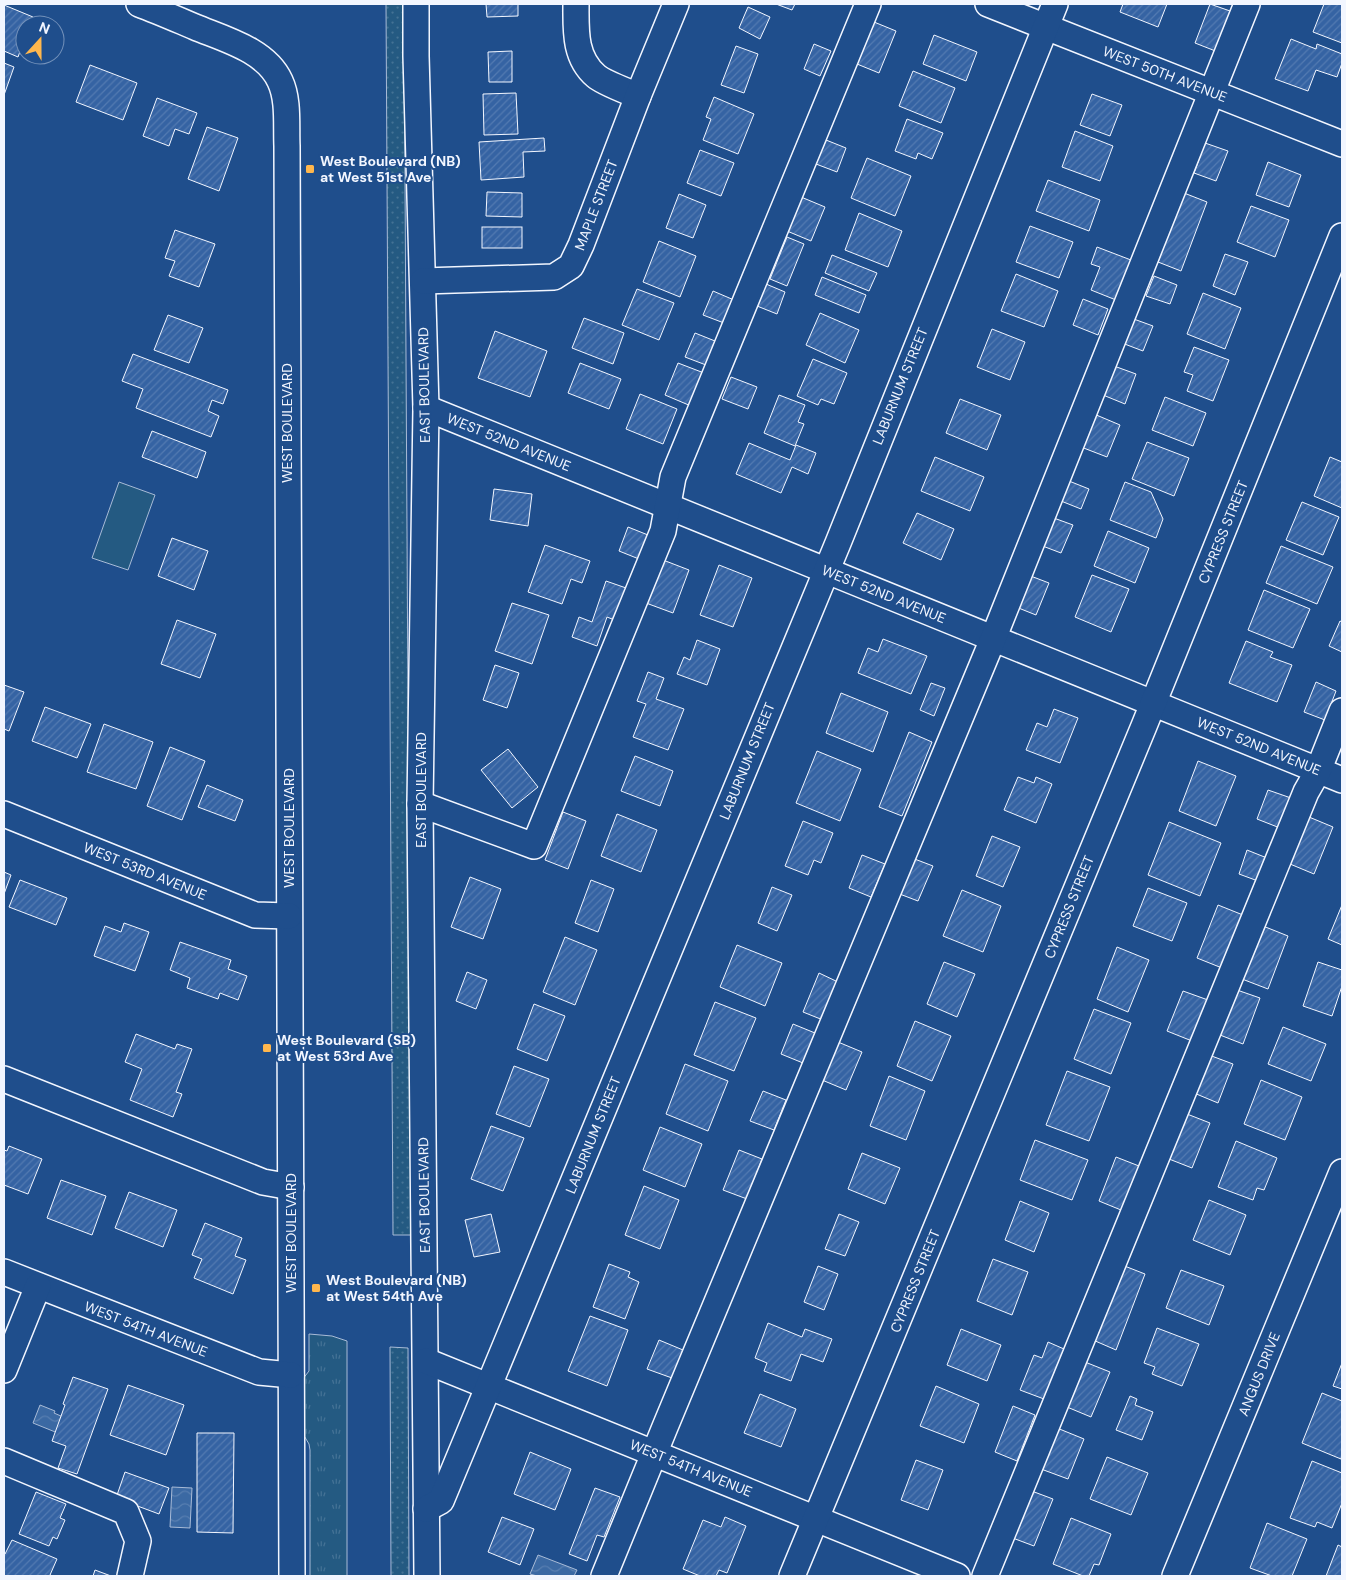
<svg xmlns="http://www.w3.org/2000/svg" width="1346" height="1580" font-family="'DM Sans',sans-serif">
<defs>
<pattern id="grass-tufts" width="24" height="20" patternUnits="userSpaceOnUse" patternTransform="scale(1.25)"><rect width="24" height="20" fill="#245a82"/><path d="M3 7l-1-3M5 7V3M7 7l1-3M15 17l-1-3M17 17v-4M19 17l1-3" fill="none" stroke="#447295"/></pattern>
<pattern id="garden-dots" width="8" height="8" patternUnits="userSpaceOnUse" patternTransform="scale(1.25)"><rect width="8" height="8" fill="#245a82"/><path d="M2 2h.1M6 6h.1" fill="none" stroke="#447295" stroke-width="1.8" stroke-linecap="round"/></pattern>
<pattern id="water-waves" width="16" height="10" patternUnits="userSpaceOnUse" patternTransform="scale(1.25)"><rect width="16" height="10" fill="#3b69a3"/><path d="M0 5q4-4 8 0t8 0" fill="none" stroke="#587fb1"/></pattern>
<pattern id="building-hatch" width="6" height="6" patternUnits="userSpaceOnUse" patternTransform="scale(1.25)"><rect width="6" height="6" fill="#3563a3"/><path d="M-1 1l2-2M0 6l6-6M5 7l2-2" fill="none" stroke="#537ab1"/></pattern>
</defs>
<rect width="100%" height="100%" fill="#1f4e8c"/>
<polygon fill="url(#grass-tufts)" stroke="#a8bbd7" points="309,1334 332,1336 347,1341 347,1576 310,1576 310,1450 309,1444 303,1434 302,1380 309,1371"/>
<polygon fill="#245a82" stroke="#a8bbd7" points="119,482 155,495 128,570 92,558"/>
<g fill="url(#garden-dots)" stroke="#a8bbd7">
<polygon points="386,4 404,4 411,1235 393,1235"/>
<polygon points="390,1347 408,1348 409,1576 391,1576"/>
</g>
<g fill="url(#water-waves)" stroke="#a8bbd7">
<polygon points="40,1405 55,1411 54,1413 86,1427 80,1442 33,1423"/>
<polygon points="172,1487 192,1488 190,1528 170,1527"/>
<polygon points="538,1555 577,1570 574,1576 537,1576 530,1574"/>
</g>
<g fill="url(#building-hatch)" stroke="#f2f6ff">
<polygon points="486,4 518,4 518,16 487,17"/>
<polygon points="776,4 795,4 792,10"/>
<polygon points="1123,4 1167,4 1158,27 1120,12"/>
<polygon points="1210,4 1233,12 1218,52 1195,43"/>
<polygon points="1324,4 1342,4 1342,43 1313,32"/>
<polygon points="4,5 33,17 30,25 25,25 25,38 18,57 4,51"/>
<polygon points="748,7 770,17 760,39 739,28"/>
<polygon points="874,22 896,31 879,73 857,64"/>
<polygon points="934,35 977,52 966,81 923,64"/>
<polygon points="1291,39 1316,49 1317,44 1342,54 1342,63 1337,77 1316,70 1308,91 1275,79"/>
<polygon points="814,44 831,51 820,76 804,69"/>
<polygon points="736,46 758,54 744,93 721,85"/>
<polygon points="512,51 512,82 489,82 488,52"/>
<polygon points="4,63 14,67 4,95"/>
<polygon points="90,65 137,83 123,120 76,102"/>
<polygon points="913,71 955,88 941,123 899,106"/>
<polygon points="516,93 518,134 484,135 483,94"/>
<polygon points="1092,94 1122,105 1110,136 1080,125"/>
<polygon points="714,97 754,114 738,154 703,140 711,119 706,117"/>
<polygon points="157,98 197,113 189,134 175,129 169,146 143,136"/>
<polygon points="907,119 943,133 932,159 918,153 916,159 895,151"/>
<polygon points="207,127 238,138 219,191 188,179"/>
<polygon points="1075,131 1113,146 1100,181 1062,167"/>
<polygon points="544,138 545,151 523,152 524,177 481,180 479,142"/>
<polygon points="826,140 846,148 837,172 816,164"/>
<polygon points="1205,143 1228,151 1216,181 1194,173"/>
<polygon points="700,150 734,163 721,196 687,183"/>
<polygon points="867,158 911,176 895,216 851,198"/>
<polygon points="1268,162 1301,175 1289,207 1256,195"/>
<polygon points="1048,180 1100,200 1089,231 1036,211"/>
<polygon points="487,192 522,193 522,217 486,216"/>
<polygon points="1184,193 1207,202 1181,271 1158,262"/>
<polygon points="679,194 706,205 693,238 666,228"/>
<polygon points="801,197 825,207 811,241 787,231"/>
<polygon points="1251,206 1289,220 1275,257 1237,242"/>
<polygon points="859,213 902,231 888,267 845,250"/>
<polygon points="1030,226 1073,242 1059,278 1016,262"/>
<rect x="482" y="227" width="40" height="21"/>
<polygon points="175,230 215,244 199,287 169,276 175,261 165,258"/>
<polygon points="787,237 804,244 787,286 770,279"/>
<polygon points="659,241 696,256 680,297 643,282"/>
<polygon points="1097,247 1131,260 1116,300 1091,290 1100,267 1091,264"/>
<polygon points="1225,254 1248,262 1235,295 1213,286"/>
<polygon points="832,255 877,273 869,291 825,273"/>
<polygon points="1016,274 1058,291 1044,327 1001,311"/>
<polygon points="1154,276 1177,285 1170,304 1146,296"/>
<polygon points="822,277 866,295 859,313 815,295"/>
<polygon points="766,284 785,292 777,314 757,306"/>
<polygon points="637,289 674,303 659,340 622,325"/>
<polygon points="713,291 734,300 724,323 703,315"/>
<polygon points="1203,293 1241,308 1225,349 1187,334"/>
<polygon points="1083,299 1108,309 1098,335 1073,325"/>
<polygon points="820,313 859,330 845,363 806,345"/>
<polygon points="168,315 203,328 189,363 154,350"/>
<polygon points="584,318 624,333 613,364 572,348"/>
<polygon points="1131,318 1153,326 1143,351 1122,343"/>
<polygon points="992,329 1025,342 1010,380 977,367"/>
<polygon points="495,331 547,351 530,397 478,378"/>
<polygon points="695,333 715,341 706,365 685,357"/>
<polygon points="1194,347 1229,360 1213,401 1187,391 1193,375 1184,372"/>
<polygon points="133,354 228,390 223,404 212,400 208,411 219,416 211,437 136,408 143,389 122,381"/>
<polygon points="813,359 847,373 834,404 821,399 818,405 797,396"/>
<polygon points="580,363 621,379 609,409 568,393"/>
<polygon points="678,363 704,373 691,406 665,395"/>
<polygon points="1114,366 1136,374 1125,404 1103,395"/>
<polygon points="731,377 757,387 748,409 722,399"/>
<polygon points="640,394 677,409 663,444 626,429"/>
<polygon points="779,395 805,405 798,422 804,424 795,446 764,433"/>
<polygon points="1165,397 1206,413 1193,446 1152,430"/>
<polygon points="960,399 1001,415 987,450 946,433"/>
<polygon points="1094,414 1120,425 1107,457 1081,447"/>
<polygon points="152,431 206,452 197,478 142,457"/>
<polygon points="1147,442 1189,458 1174,496 1132,479"/>
<polygon points="749,443 790,460 796,445 816,453 808,474 792,467 781,493 736,474"/>
<polygon points="935,457 984,477 970,511 921,491"/>
<polygon points="1330,457 1342,462 1342,508 1314,496"/>
<polygon points="1069,481 1089,489 1081,509 1061,501"/>
<polygon points="1125,482 1151,492 1163,519 1156,538 1110,520"/>
<polygon points="494,489 532,494 528,526 490,520"/>
<polygon points="1302,502 1339,517 1323,555 1286,540"/>
<polygon points="917,513 954,529 941,560 903,543"/>
<polygon points="1051,517 1073,525 1061,553 1040,545"/>
<polygon points="628,527 648,535 639,559 619,551"/>
<polygon points="1108,531 1149,548 1135,583 1094,566"/>
<polygon points="172,538 208,551 194,590 158,576"/>
<polygon points="545,545 590,561 582,583 571,579 562,604 528,592"/>
<polygon points="1281,546 1333,567 1317,604 1266,583"/>
<polygon points="663,560 689,570 673,613 646,603"/>
<polygon points="719,565 752,578 733,627 700,615"/>
<polygon points="1028,575 1049,583 1036,615 1016,607"/>
<polygon points="1092,575 1129,589 1111,632 1075,617"/>
<polygon points="606,581 629,589 617,621 607,617 597,646 572,637 579,617 592,622"/>
<polygon points="1264,590 1310,609 1293,648 1248,630"/>
<polygon points="512,603 549,615 532,664 495,651"/>
<polygon points="177,620 216,634 200,678 161,664"/>
<polygon points="1340,621 1342,622 1342,652 1329,646"/>
<polygon points="883,639 927,656 911,694 858,673 868,648 878,652"/>
<polygon points="697,640 720,649 707,685 677,674 684,657 690,660"/>
<polygon points="1246,641 1273,652 1270,657 1292,665 1277,702 1229,683"/>
<polygon points="495,665 519,673 507,708 483,700"/>
<polygon points="648,672 664,678 656,699 684,709 668,750 633,737 646,704 637,701"/>
<polygon points="1316,682 1336,691 1325,720 1304,712"/>
<polygon points="931,683 945,688 934,716 920,710"/>
<polygon points="4,685 24,692 9,731 4,729"/>
<polygon points="841,693 888,712 873,752 826,733"/>
<polygon points="45,707 91,724 77,758 32,741"/>
<polygon points="1054,709 1078,718 1060,763 1026,750 1037,723 1047,727"/>
<polygon points="104,724 153,742 136,789 87,772"/>
<polygon points="909,732 932,742 902,816 879,807"/>
<polygon points="170,747 205,761 182,820 147,806"/>
<polygon points="508,749 538,787 512,808 481,770"/>
<polygon points="817,751 861,769 840,821 796,803"/>
<polygon points="635,756 673,771 660,806 621,791"/>
<polygon points="1198,761 1236,776 1216,826 1179,811"/>
<polygon points="1018,777 1034,783 1036,777 1052,784 1036,823 1004,810"/>
<polygon points="207,785 243,800 235,821 198,807"/>
<polygon points="1268,790 1291,798 1280,828 1257,819"/>
<polygon points="563,812 586,821 568,869 545,860"/>
<polygon points="617,814 657,830 641,872 601,856"/>
<polygon points="1309,817 1333,827 1314,874 1290,864"/>
<polygon points="803,821 833,833 821,863 814,860 808,875 785,866"/>
<polygon points="1169,822 1221,843 1200,896 1148,875"/>
<polygon points="992,836 1020,847 1003,887 976,876"/>
<polygon points="1247,850 1267,858 1258,881 1239,874"/>
<polygon points="862,855 885,864 871,897 849,888"/>
<polygon points="912,858 933,866 918,901 897,893"/>
<polygon points="4,872 11,875 4,894"/>
<polygon points="470,877 501,889 483,939 451,927"/>
<polygon points="20,880 67,898 56,925 9,907"/>
<polygon points="591,880 614,889 598,932 575,923"/>
<polygon points="772,887 792,895 777,931 758,923"/>
<polygon points="1148,888 1187,903 1172,941 1133,926"/>
<polygon points="962,890 1001,906 983,952 943,936"/>
<polygon points="1218,905 1243,915 1222,968 1197,958"/>
<polygon points="1342,905 1342,945 1328,939"/>
<polygon points="124,923 149,932 135,971 94,956 105,926 121,932"/>
<polygon points="1263,926 1288,936 1268,989 1242,979"/>
<polygon points="565,937 597,950 575,1005 543,992"/>
<polygon points="180,942 231,960 228,969 247,976 238,1000 220,993 218,999 187,988 190,978 170,970"/>
<polygon points="737,945 782,963 765,1006 720,987"/>
<polygon points="1117,947 1149,960 1128,1012 1097,999"/>
<polygon points="944,962 975,974 957,1017 927,1004"/>
<polygon points="1318,962 1342,970 1342,986 1332,1016 1303,1006"/>
<polygon points="467,972 487,980 476,1009 456,1001"/>
<polygon points="819,973 838,982 823,1020 803,1012"/>
<polygon points="1237,990 1260,998 1243,1044 1220,1035"/>
<polygon points="1183,991 1208,1000 1192,1041 1167,1031"/>
<polygon points="715,1002 756,1018 734,1071 694,1055"/>
<polygon points="534,1004 565,1016 547,1061 517,1049"/>
<polygon points="1094,1009 1131,1023 1111,1074 1074,1059"/>
<polygon points="915,1021 951,1036 932,1081 897,1066"/>
<polygon points="793,1024 815,1033 803,1063 781,1054"/>
<polygon points="1283,1027 1326,1044 1311,1081 1268,1064"/>
<polygon points="136,1034 175,1049 177,1044 192,1049 176,1092 182,1094 173,1117 130,1100 142,1069 125,1062"/>
<polygon points="838,1042 862,1052 846,1090 822,1080"/>
<polygon points="1209,1055 1233,1064 1218,1103 1194,1093"/>
<polygon points="685,1064 728,1081 708,1131 666,1114"/>
<polygon points="514,1066 549,1079 530,1127 496,1114"/>
<polygon points="1067,1071 1110,1087 1089,1141 1046,1125"/>
<polygon points="889,1076 925,1091 906,1140 870,1126"/>
<polygon points="1261,1080 1302,1097 1285,1140 1244,1124"/>
<polygon points="763,1091 786,1100 774,1130 750,1121"/>
<polygon points="1187,1114 1210,1123 1192,1168 1169,1159"/>
<polygon points="491,1126 524,1138 503,1191 471,1179"/>
<polygon points="660,1127 702,1144 685,1187 643,1170"/>
<polygon points="1035,1140 1088,1160 1072,1200 1020,1180"/>
<polygon points="1236,1141 1277,1158 1264,1190 1257,1188 1253,1200 1218,1187"/>
<polygon points="9,1146 42,1159 28,1194 4,1185 4,1150 7,1151"/>
<polygon points="739,1150 762,1159 747,1199 723,1190"/>
<polygon points="862,1153 900,1168 885,1204 848,1189"/>
<polygon points="1116,1157 1139,1166 1121,1210 1099,1201"/>
<polygon points="61,1180 106,1196 92,1235 47,1218"/>
<polygon points="644,1186 679,1200 660,1249 625,1235"/>
<polygon points="129,1192 177,1210 163,1247 115,1228"/>
<polygon points="1209,1200 1246,1215 1230,1255 1193,1240"/>
<polygon points="1020,1201 1049,1213 1034,1252 1005,1240"/>
<polygon points="491,1214 500,1252 474,1257 465,1220"/>
<polygon points="839,1214 859,1222 845,1256 825,1249"/>
<polygon points="205,1223 242,1238 235,1256 246,1260 233,1294 194,1278 202,1259 192,1255"/>
<polygon points="993,1259 1028,1272 1012,1315 977,1301"/>
<polygon points="609,1264 630,1272 628,1277 639,1282 625,1319 593,1307"/>
<polygon points="1122,1265 1145,1274 1116,1350 1093,1340"/>
<polygon points="818,1266 838,1274 824,1310 804,1302"/>
<polygon points="1181,1270 1224,1286 1209,1325 1166,1308"/>
<polygon points="590,1316 628,1330 607,1386 568,1371"/>
<polygon points="768,1323 802,1337 805,1329 832,1339 823,1362 801,1354 791,1381 764,1371 767,1363 755,1358"/>
<polygon points="1157,1328 1199,1344 1182,1386 1152,1374 1155,1367 1144,1363"/>
<polygon points="961,1329 1001,1345 987,1381 947,1365"/>
<polygon points="659,1340 683,1350 672,1378 647,1369"/>
<polygon points="1048,1342 1064,1349 1044,1399 1020,1390 1034,1355 1042,1358"/>
<polygon points="1085,1362 1110,1372 1091,1417 1067,1407"/>
<polygon points="1342,1363 1342,1389 1333,1386"/>
<polygon points="73,1377 108,1389 77,1474 58,1468 66,1446 52,1441 65,1405 63,1404"/>
<polygon points="128,1385 184,1405 166,1455 110,1435"/>
<polygon points="936,1386 979,1404 964,1443 920,1426"/>
<polygon points="1322,1393 1342,1401 1342,1455 1341,1459 1302,1443"/>
<polygon points="760,1394 796,1409 781,1447 744,1433"/>
<polygon points="1130,1396 1137,1399 1135,1405 1153,1412 1142,1440 1116,1430"/>
<polygon points="1013,1406 1035,1415 1017,1461 995,1452"/>
<polygon points="1057,1428 1084,1439 1068,1479 1041,1469"/>
<polygon points="197,1433 234,1433 233,1533 197,1532"/>
<polygon points="530,1452 571,1469 555,1510 514,1494"/>
<polygon points="1107,1457 1148,1473 1131,1515 1090,1499"/>
<polygon points="916,1460 943,1470 928,1510 901,1500"/>
<polygon points="1312,1461 1342,1473 1342,1503 1332,1528 1317,1522 1315,1527 1290,1518"/>
<polygon points="125,1472 169,1488 159,1514 116,1498"/>
<polygon points="595,1488 620,1497 604,1537 597,1535 587,1561 569,1554"/>
<polygon points="1029,1490 1053,1499 1034,1546 1010,1537"/>
<polygon points="36,1492 66,1504 60,1518 65,1520 57,1539 53,1537 49,1546 19,1534"/>
<polygon points="502,1517 534,1529 520,1565 488,1552"/>
<polygon points="725,1517 746,1526 727,1573 719,1570 716,1576 700,1576 683,1569 703,1520 721,1527"/>
<polygon points="1071,1518 1111,1534 1099,1565 1094,1564 1089,1576 1083,1576 1053,1564"/>
<polygon points="1267,1523 1307,1539 1292,1576 1272,1576 1250,1568"/>
<polygon points="12,1540 57,1559 50,1575 53,1576 4,1576 4,1553 5,1554"/>
<polygon points="1338,1545 1342,1547 1342,1576 1326,1576"/>
<polygon points="95,1570 111,1576 93,1576"/>
</g>
<g fill="none" stroke-linecap="round" stroke-linejoin="round">
<g stroke="#f2f6ff" stroke-width="28">
<g id="minor">
<path d="M 139,4 C 158,11 176,19 195,27 C 224,39 266,50 280,81 C 289,100 286,125 287,146 L 292,1576"/>
<polyline points="416,4 416,56 426,408 420,804 427,1576"/>
<path d="M 576,4 C 576,30 574,57 596,76 C 604,83 627,91 638,96"/>
<polyline points="988,4 1342,144"/>
<polyline points="423,281 554,277 571,266 581,245 638,96 676,4"/>
<polyline points="426,408 1342,780"/>
<polyline points="420,804 534,846 663,531 673,477 868,4"/>
<polyline points="4,814 255,915 289,916"/>
<polyline points="4,1079 263,1182 291,1187"/>
<polyline points="4,1272 259,1372 291,1375"/>
<polyline points="426,1361 957,1576"/>
<polyline points="4,1370 38,1286"/>
<polyline points="4,1461 126,1512 138,1541 130,1576"/>
<polyline points="426,1509 441,1501 838,543 1055,4"/>
<polyline points="604,1576 665,1427 993,639 1247,4"/>
<polyline points="792,1576 1144,726 1342,236"/>
<polyline points="985,1576 1306,792 1318,771 1342,711"/>
<polyline points="1175,1576 1342,1172"/>
</g>
</g>
<use href="#minor" stroke="#1f4e8c" stroke-width="25"/>
</g>
<g fill="#ffb74d" stroke="#1f4e8c" stroke-width="2">
<rect x="305" y="164" width="10" height="10" rx="2.5"/>
<rect x="262" y="1043" width="10" height="10" rx="2.5"/>
<rect x="311" y="1283" width="10" height="10" rx="2.5"/>
</g>
<g text-anchor="middle" stroke-width="4" stroke-linejoin="round" paint-order="stroke">
<g font-size="14" fill="#f2f6ff" stroke="#1f4e8c">
<text transform="translate(1165 74) rotate(21)" y="5">WEST 50TH AVENUE</text>
<text transform="translate(596 205) rotate(-69)" y="5">MAPLE STREET</text>
<text transform="translate(424 385) rotate(-91)" y="5">EAST BOULEVARD</text>
<text transform="translate(900 386) rotate(-68)" y="5">LABURNUM STREET</text>
<text transform="translate(287 423) rotate(-90)" y="5">WEST BOULEVARD</text>
<text transform="translate(509 442) rotate(22)" y="5">WEST 52ND AVENUE</text>
<text transform="translate(1223 532) rotate(-68)" y="5">CYPRESS STREET</text>
<text transform="translate(884 594) rotate(22)" y="5">WEST 52ND AVENUE</text>
<text transform="translate(1259 746) rotate(22)" y="5">WEST 52ND AVENUE</text>
<text transform="translate(747 761) rotate(-68)" y="5">LABURNUM STREET</text>
<text transform="translate(421 790) rotate(-90)" y="5">EAST BOULEVARD</text>
<text transform="translate(289 828) rotate(-90)" y="5">WEST BOULEVARD</text>
<text transform="translate(145 871) rotate(22)" y="5">WEST 53RD AVENUE</text>
<text transform="translate(1069 907) rotate(-68)" y="5">CYPRESS STREET</text>
<text transform="translate(593 1135) rotate(-68)" y="5">LABURNUM STREET</text>
<text transform="translate(424 1195) rotate(-91)" y="5">EAST BOULEVARD</text>
<text transform="translate(291 1233) rotate(-90)" y="5">WEST BOULEVARD</text>
<text transform="translate(915 1281) rotate(-68)" y="5">CYPRESS STREET</text>
<text transform="translate(146 1329) rotate(21)" y="5">WEST 54TH AVENUE</text>
<text transform="translate(1259 1374) rotate(-68)" y="5">ANGUS DRIVE</text>
<text transform="translate(691 1468) rotate(22)" y="5">WEST 54TH AVENUE</text>
</g>
<g font-size="14" font-weight="bold" fill="#f2f6ff" stroke="#1f4e8c" text-anchor="start">
<text x="320" y="166">West Boulevard (NB)<tspan x="320" dy="16">at West 51st Ave</tspan></text>
<text x="277" y="1045">West Boulevard (SB)<tspan x="277" dy="16">at West 53rd Ave</tspan></text>
<text x="326" y="1285">West Boulevard (NB)<tspan x="326" dy="16">at West 54th Ave</tspan></text>
</g>
</g>
<rect width="1346" height="1580" fill="none" stroke="#f2f6ff" stroke-width="10"/>
<g transform="translate(40 40) rotate(21)"><circle r="24" fill="#1f4e8c" stroke="#7391ba"/>
<path d="M0-4L9 19L0 12L-9 19Z" fill="#ffb74d"/>
<text y="-8" font-size="14" font-weight="bold" text-anchor="middle" fill="#f2f6ff">N</text>
</g>
</svg>
